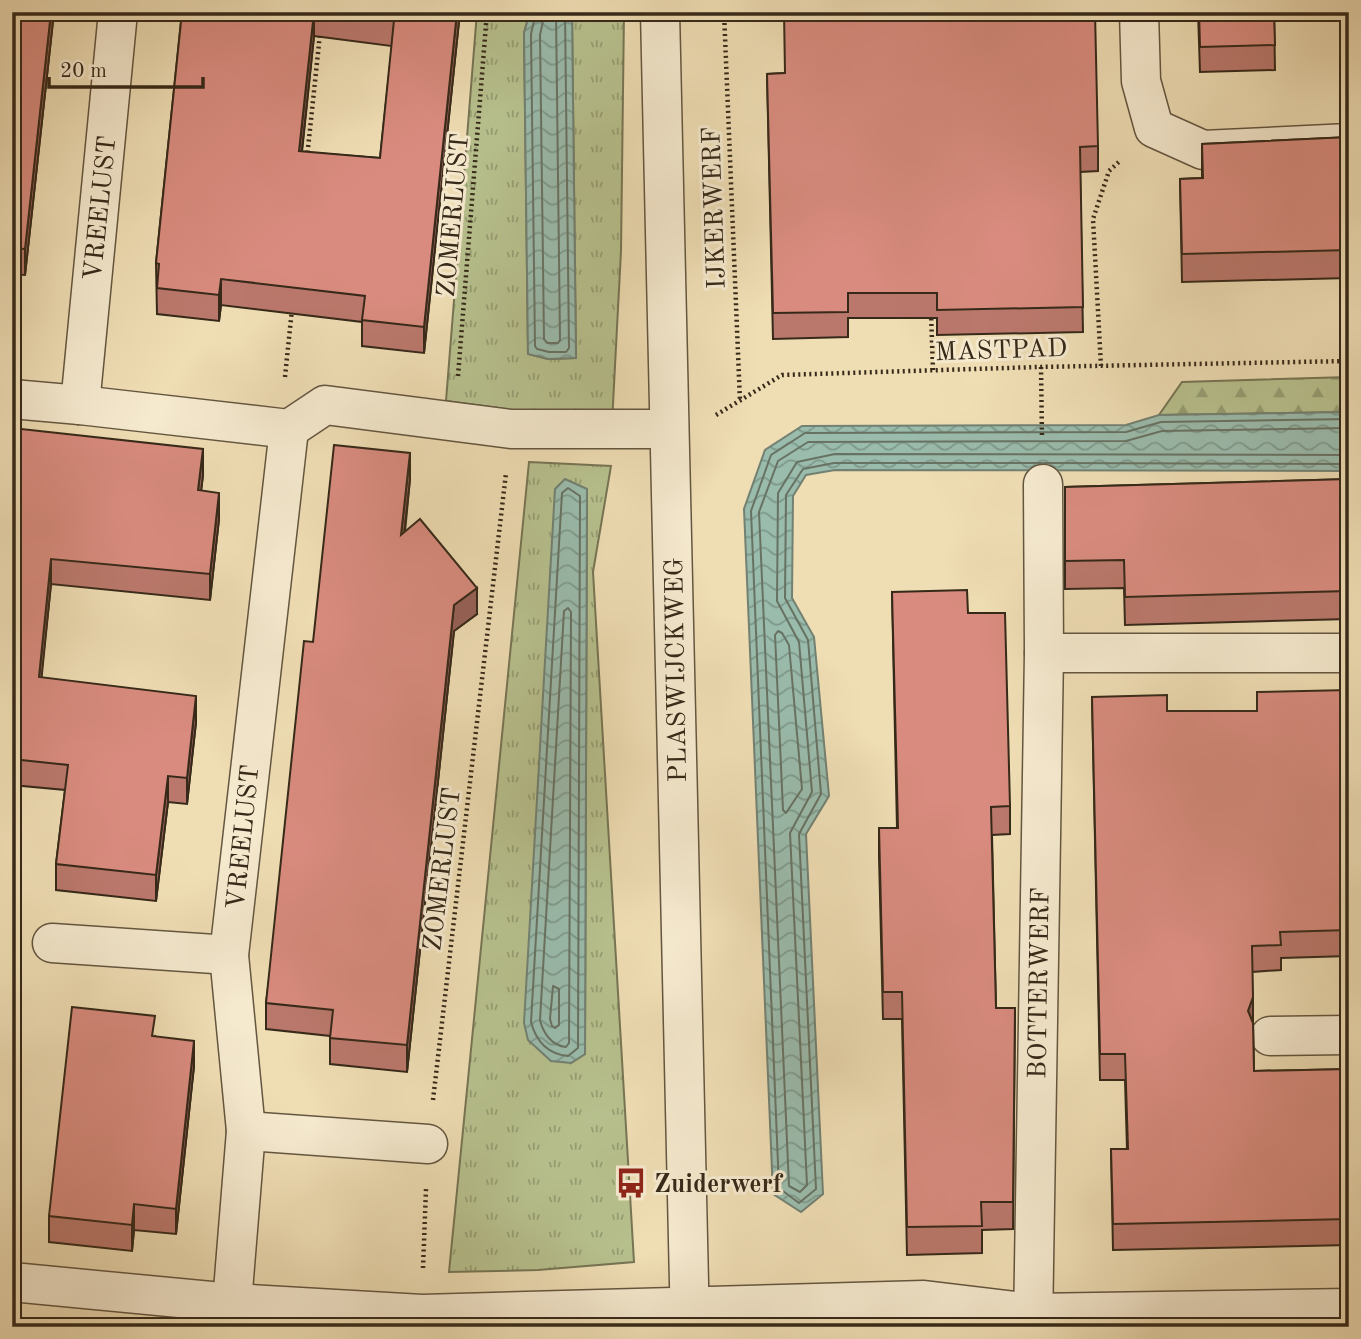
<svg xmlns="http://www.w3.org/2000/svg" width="1361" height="1339" font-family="'Old Standard TT',serif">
<defs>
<pattern id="grass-tufts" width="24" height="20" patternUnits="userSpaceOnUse" patternTransform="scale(1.75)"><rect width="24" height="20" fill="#b7c18e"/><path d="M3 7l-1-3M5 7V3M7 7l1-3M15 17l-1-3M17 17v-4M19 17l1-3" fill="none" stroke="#969d73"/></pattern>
<pattern id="forest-firs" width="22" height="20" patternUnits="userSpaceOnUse" patternTransform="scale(1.75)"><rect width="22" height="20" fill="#b7c18e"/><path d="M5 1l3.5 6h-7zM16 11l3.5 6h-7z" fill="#969d73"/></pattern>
<pattern id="water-waves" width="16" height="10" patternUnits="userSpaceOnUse" patternTransform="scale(1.75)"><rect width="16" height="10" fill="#9abcad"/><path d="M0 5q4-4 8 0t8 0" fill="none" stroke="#7e998c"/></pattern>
</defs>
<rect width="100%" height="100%" fill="#efddb4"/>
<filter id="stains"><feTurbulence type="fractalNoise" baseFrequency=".00286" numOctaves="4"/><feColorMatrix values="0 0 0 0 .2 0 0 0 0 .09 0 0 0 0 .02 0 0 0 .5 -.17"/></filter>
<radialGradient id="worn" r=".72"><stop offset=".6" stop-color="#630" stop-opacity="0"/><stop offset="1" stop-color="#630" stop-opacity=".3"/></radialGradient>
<g fill="url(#grass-tufts)" stroke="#767554" stroke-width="2" fill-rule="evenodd">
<polygon points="477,12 530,12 524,33 528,354 548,359 576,358 572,12 624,12 621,251 612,423 446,401"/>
<path d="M 529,462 L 611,466 L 593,572 L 634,1262 L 538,1270 L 449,1272 ZM 587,489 L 585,1054 L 571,1063 Z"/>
</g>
<polygon fill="url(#forest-firs)" stroke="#767554" stroke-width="2" points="1349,377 1349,412 1159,415 1182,382"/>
<g fill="url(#water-waves)" stroke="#728172" stroke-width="2">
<polygon points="530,12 572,12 576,358 548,359 528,354 524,33"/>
<polygon points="1349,412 1349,471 835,470 806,475 793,496 792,598 814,637 829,796 806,834 823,1194 801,1212 773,1194 744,509 765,450 802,426 1126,425 1159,415"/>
<polygon points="565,479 587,489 585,1054 571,1063 551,1061 528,1040 524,1023 555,489"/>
</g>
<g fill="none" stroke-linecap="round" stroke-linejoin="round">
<g stroke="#687263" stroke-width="2">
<polyline points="536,12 531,34 535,346 537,349 549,352 566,352 569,348 565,12"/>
<polyline points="545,12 540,35 544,339 547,343 558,343 560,340 556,12"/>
<polyline points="1349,428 1162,431 1126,441 808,442 778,461 759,512 789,1186 800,1192 807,1185 790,833 812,792 799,642 777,601 778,493 797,462 835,454 1349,455"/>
<polyline points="1042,463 834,463 803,469 786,495 785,598 808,640 821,794 799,834 816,1189 799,1203 779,1188 751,511 771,455 805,433 1126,432 1161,422 1349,419"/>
<polyline points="1044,463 1349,464"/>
<path d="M 568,488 L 580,496 L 578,1048 L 568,1056 C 548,1054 536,1041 531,1022 L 562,493 Z"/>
<path d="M 568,608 L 571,612 L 569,1043 L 566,1047 C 552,1046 543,1033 540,1020 L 564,611 Z"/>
<polygon points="778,631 782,633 789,645 802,789 786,813 783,810 775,635"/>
<polygon points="553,986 559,989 559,1025 555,1028 552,1026 550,1019"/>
</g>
<g stroke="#645640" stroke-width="41">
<g id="minor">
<polyline points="1139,12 1141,81 1154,128 1203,150 1349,143"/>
<polyline points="12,399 80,405 289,429 325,405 511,429 669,429"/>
<polyline points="80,405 118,12"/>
<polyline points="1044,653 1349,653"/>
<polyline points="52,943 229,955"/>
<polyline points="1270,1036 1349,1035"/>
<polyline points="246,1131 428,1144"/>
<polyline points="12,1282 232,1303 422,1314 924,1300 1032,1313 1349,1308"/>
<polyline points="232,1303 246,1131 229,955 289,429"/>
<polyline points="1033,1327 1044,653 1043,484"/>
</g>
</g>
<g stroke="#645640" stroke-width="41">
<polyline id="tertiary" points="660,12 690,1327"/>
</g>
<g stroke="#362919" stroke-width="4.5" stroke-dasharray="2 3.5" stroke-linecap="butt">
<polyline points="724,12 740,402"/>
<polyline points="307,158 320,34"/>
<polyline points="931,313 933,370"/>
<polyline points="1101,366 1093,219 1109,171 1121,160"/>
<polyline points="1041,367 1042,438"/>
<polyline points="458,376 487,12"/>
<polyline points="285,377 292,309"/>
<polyline points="716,415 782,375 1038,367 1349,361"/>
<polyline points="433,1100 506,473"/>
<polyline points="423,1268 426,1189"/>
</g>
<use href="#minor" stroke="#f5e9ce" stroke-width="38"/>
<use href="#tertiary" stroke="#f5e9ce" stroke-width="38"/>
</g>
<g fill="#ba786c" stroke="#362919" stroke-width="2" fill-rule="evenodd">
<polygon points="12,12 54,12 25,275 12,274"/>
<path d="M 182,12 L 460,12 L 424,353 L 362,346 L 362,322 L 221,305 L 219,321 L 157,314 L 156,263 ZM 314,36 L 392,46 L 380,158 L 302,152 Z"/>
<polygon points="1198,12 1274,12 1275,70 1200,72"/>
<polygon points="785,73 1098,146 1098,171 1080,172 1083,332 937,335 937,318 848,318 848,337 773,339 767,74"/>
<polygon points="1349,137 1349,278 1182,282 1180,179 1202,178 1202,144"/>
<polygon points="12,428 203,475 201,491 219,519 210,600 51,584 41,678 196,722 187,804 168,802 156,901 56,890 56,864 65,790 12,785"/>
<polygon points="410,479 405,532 477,614 454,631 407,1072 330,1064 330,1036 266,1029 266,1003 313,642"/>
<polygon points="1349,479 1349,619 1125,625 1124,588 1065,589 1065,487"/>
<polygon points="892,592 968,613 1010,806 1010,834 992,835 996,1008 1015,1008 1013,1229 982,1230 982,1253 907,1255 902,1019 883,1019 879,856 879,828 897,828"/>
<polygon points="1349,690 1349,956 1281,958 1281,970 1252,972 1254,1071 1349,1069 1349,1245 1113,1250 1111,1149 1127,1149 1125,1080 1100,1080 1092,697 1167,711 1257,711"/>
<polygon points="155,1036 194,1066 176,1234 134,1230 132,1251 49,1242 49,1216"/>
</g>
<g fill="#976158" stroke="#362919" stroke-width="2">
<polygon points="51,12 54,12 25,275 25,249"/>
<polygon points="314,12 314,36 299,177 299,151"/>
<polygon points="457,12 460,12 424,353 424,327"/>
<polygon points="221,279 221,305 219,321 219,295"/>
<polygon points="203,449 203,475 198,516 198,490"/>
<polygon points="410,453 410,479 401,561 401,535"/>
<polygon points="219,493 219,519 210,600 210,574"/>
<polygon points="51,559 51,584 39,703 39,677"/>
<polygon points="477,588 477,614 454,631 407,1072 407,1045 454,605"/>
<polygon points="196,696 196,722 187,804 187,778"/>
<polygon points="168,776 168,802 156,901 156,875"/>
<polygon points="1253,997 1253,1023 1248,1011"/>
<polygon points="194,1041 194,1066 176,1234 176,1209"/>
<polygon points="134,1204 134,1230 132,1251 132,1225"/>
</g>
<g fill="#d88b7e" stroke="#362919" stroke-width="2">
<polygon points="12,12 51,12 25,249 12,248"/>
<polygon points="182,12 314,12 299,151 380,158 394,20 329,12 457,12 424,327 362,320 365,296 221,279 219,295 157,288 159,264 156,263"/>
<polygon points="784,12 1095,12 1098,146 1080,147 1083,307 937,310 937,293 848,293 848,312 773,313 767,74 785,73"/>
<polygon points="1199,12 1274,12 1275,45 1200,47"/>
<polygon points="1349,137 1349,250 1182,254 1180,179 1203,178 1202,144"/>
<polygon points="12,428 203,449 198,490 219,493 210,574 51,559 39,677 196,696 187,778 168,776 156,875 56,864 68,765 12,759"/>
<polygon points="334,445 410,453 401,535 420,519 477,588 454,605 407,1045 330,1038 333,1010 266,1003 304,641 313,642"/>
<polygon points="1349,479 1349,591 1125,597 1124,560 1065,561 1065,487"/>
<polygon points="967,590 968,613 1005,613 1010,806 991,807 996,1008 1015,1008 1013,1202 981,1202 982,1226 907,1227 902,992 883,992 879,828 898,828 892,592"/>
<polygon points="1349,690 1349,930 1280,932 1281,945 1252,946 1253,997 1248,1011 1253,1023 1254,1071 1349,1069 1349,1219 1113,1224 1111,1149 1128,1149 1125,1054 1100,1054 1092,697 1167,695 1167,711 1257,711 1257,692"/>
<polygon points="72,1007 155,1016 152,1036 194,1041 176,1209 134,1204 132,1225 49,1216"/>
</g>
<defs>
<g id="bus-bare" transform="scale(2.415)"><path d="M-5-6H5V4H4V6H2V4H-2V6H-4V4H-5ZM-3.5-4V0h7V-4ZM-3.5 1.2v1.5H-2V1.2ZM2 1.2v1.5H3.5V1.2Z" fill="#8f2418" stroke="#f5e9ce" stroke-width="2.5" paint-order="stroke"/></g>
</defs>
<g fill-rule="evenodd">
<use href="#bus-bare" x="631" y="1183"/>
</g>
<g text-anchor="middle" stroke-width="6" stroke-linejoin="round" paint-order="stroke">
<g font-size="26" fill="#362919" stroke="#f5e9ce">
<text transform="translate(99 208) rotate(-84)" y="9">VREELUST</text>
<text transform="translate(713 208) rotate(-92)" y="9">IJKERWERF</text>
<text transform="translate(452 215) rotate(-85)" y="9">ZOMERLUST</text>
<text transform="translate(1001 349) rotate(-2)" y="9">MASTPAD</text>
<text transform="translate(675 670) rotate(-91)" y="9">PLASWIJCKWEG</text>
<text transform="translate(242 837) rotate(-84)" y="9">VREELUST</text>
<text transform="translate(441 869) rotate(-83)" y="9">ZOMERLUST</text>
<text transform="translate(1038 983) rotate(-89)" y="9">BOTTERWERF</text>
</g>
<g font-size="26" font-weight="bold" fill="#362919" stroke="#f5e9ce" text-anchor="start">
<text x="654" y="1192">Zuiderwerf</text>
</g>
</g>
<rect width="1361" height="1339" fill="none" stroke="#efddb4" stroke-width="42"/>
<rect x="14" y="14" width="1333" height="1311" fill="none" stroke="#362919" stroke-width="3.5"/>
<rect x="21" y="21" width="1319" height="1297" fill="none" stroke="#362919" stroke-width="2"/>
<path d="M49 77v10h154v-10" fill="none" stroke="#362919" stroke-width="3.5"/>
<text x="60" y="77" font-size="21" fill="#362919" stroke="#f5e9ce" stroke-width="5" paint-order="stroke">20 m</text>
<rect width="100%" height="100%" filter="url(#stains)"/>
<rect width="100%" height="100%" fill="url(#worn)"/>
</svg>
